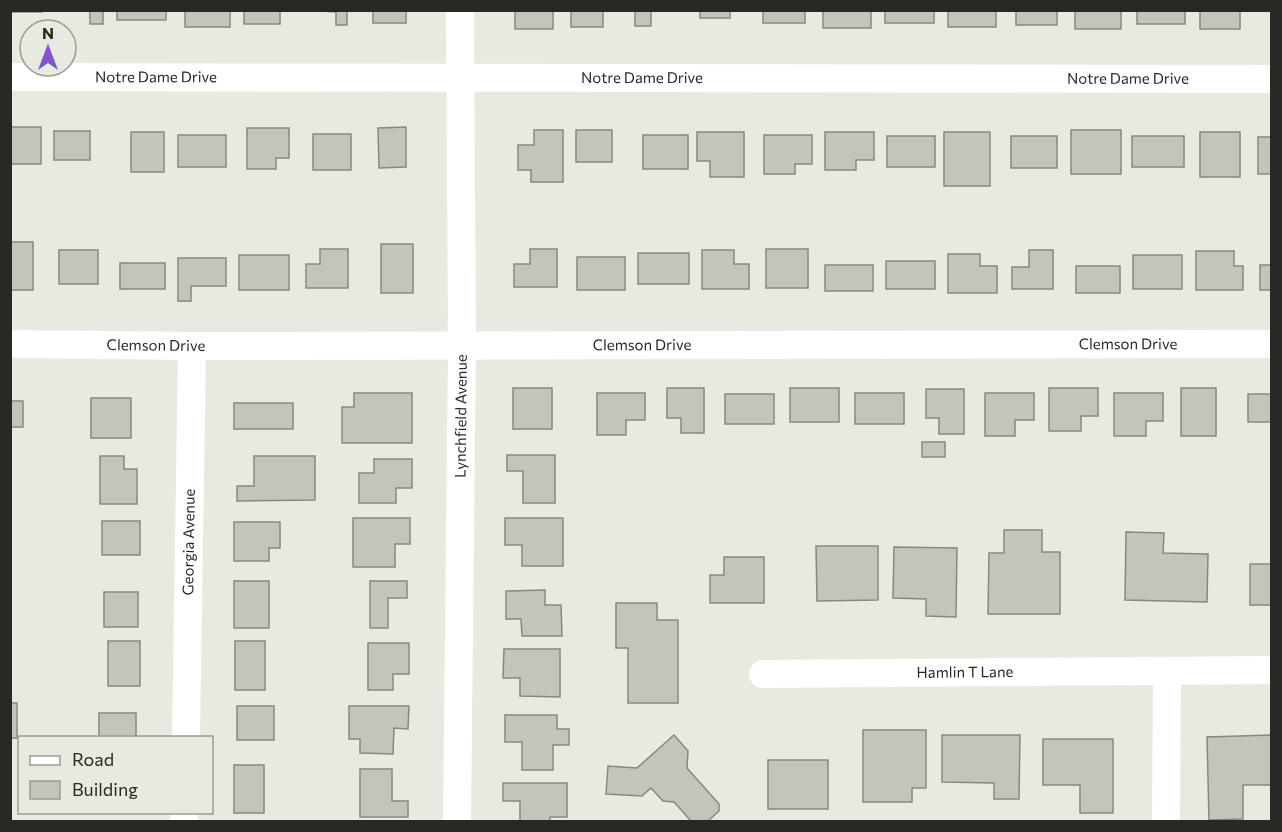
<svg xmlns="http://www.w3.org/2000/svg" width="1282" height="832" font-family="Commissioner,sans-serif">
<rect width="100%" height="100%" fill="#e7eade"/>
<g fill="#c2c5b9" stroke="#87897e" stroke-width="1.5">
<rect x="10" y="10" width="32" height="2"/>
<rect x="90" y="10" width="13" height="14"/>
<rect x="117" y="10" width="49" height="10"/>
<rect x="185" y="10" width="45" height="17"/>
<rect x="244" y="10" width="36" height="14"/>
<polygon points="306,10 347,10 347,25 336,25 336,12"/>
<rect x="373" y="10" width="33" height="13"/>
<rect x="515" y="10" width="38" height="19"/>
<rect x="571" y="10" width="32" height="17"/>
<rect x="635" y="10" width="16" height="16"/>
<rect x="700" y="10" width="30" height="8"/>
<rect x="763" y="10" width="42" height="13"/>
<rect x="823" y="10" width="48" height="18"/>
<rect x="885" y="10" width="49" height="13"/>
<rect x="948" y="10" width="48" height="17"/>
<rect x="1016" y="10" width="41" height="15"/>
<rect x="1075" y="10" width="46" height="19"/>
<rect x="1137" y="10" width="48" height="14"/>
<rect x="1200" y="10" width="40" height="19"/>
<rect x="10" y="127" width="31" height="37"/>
<polygon points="406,127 406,167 379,168 378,128"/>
<polygon points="247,128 289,128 289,158 276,158 276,169 247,169"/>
<polygon points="534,130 563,130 563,182 531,182 531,170 518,170 518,145 534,145"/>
<rect x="576" y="130" width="36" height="32"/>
<rect x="1071" y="130" width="50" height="44"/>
<rect x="54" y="131" width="36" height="29"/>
<rect x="131" y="132" width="33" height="40"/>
<polygon points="697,132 744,132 744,177 710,177 710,161 697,161"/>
<polygon points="825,132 874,132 874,160 856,160 856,170 825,170"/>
<rect x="944" y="132" width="46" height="54"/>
<rect x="1200" y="132" width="40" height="45"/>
<rect x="313" y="134" width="38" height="36"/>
<rect x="178" y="135" width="48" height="32"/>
<rect x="643" y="135" width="45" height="34"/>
<polygon points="764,135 812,135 812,164 795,164 795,174 764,174"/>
<rect x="887" y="136" width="48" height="31"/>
<rect x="1011" y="136" width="46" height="32"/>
<rect x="1132" y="136" width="52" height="31"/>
<rect x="1258" y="137" width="14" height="37"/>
<rect x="10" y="242" width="23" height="48"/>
<rect x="381" y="244" width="32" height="49"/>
<polygon points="320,249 348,249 348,288 306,288 306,264 320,264"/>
<polygon points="530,249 557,249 557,287 514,287 514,264 530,264"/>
<rect x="766" y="249" width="42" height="39"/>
<rect x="59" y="250" width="39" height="34"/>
<polygon points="702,250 734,250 734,264 749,264 749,289 702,289"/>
<polygon points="1029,250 1053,250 1053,289 1012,289 1012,267 1029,267"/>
<polygon points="1196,251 1234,251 1234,266 1243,266 1243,290 1196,290"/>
<rect x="638" y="253" width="51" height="31"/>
<polygon points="948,254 980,254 980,266 997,266 997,293 948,293"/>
<rect x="239" y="255" width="50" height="35"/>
<rect x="1133" y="255" width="49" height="34"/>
<rect x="577" y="257" width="48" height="33"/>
<polygon points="178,258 226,258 226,286 191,286 191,301 178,301"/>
<rect x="886" y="261" width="49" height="28"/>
<rect x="120" y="263" width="45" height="26"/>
<rect x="825" y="265" width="48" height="26"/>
<rect x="1260" y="265" width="12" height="25"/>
<rect x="1076" y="266" width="44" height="27"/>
<rect x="513" y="388" width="39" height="41"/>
<polygon points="667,388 704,388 704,433 681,433 681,418 667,418"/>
<rect x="790" y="388" width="49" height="34"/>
<polygon points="1049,388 1098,388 1098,416 1081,416 1081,431 1049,431"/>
<rect x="1181" y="388" width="35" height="48"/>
<polygon points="926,389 964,389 964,434 939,434 939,418 926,418"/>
<polygon points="354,393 412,393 412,443 342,443 342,407 354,407"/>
<polygon points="597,393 645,393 645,420 626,420 626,435 597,435"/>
<rect x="855" y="393" width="49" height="31"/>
<polygon points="985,393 1034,393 1034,420 1015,420 1015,436 985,436"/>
<polygon points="1114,393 1163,393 1163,421 1146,421 1146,436 1114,436"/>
<rect x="725" y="394" width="49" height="30"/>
<rect x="1248" y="394" width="24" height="28"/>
<rect x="91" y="398" width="40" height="40"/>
<rect x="10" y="401" width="13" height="26"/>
<rect x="234" y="403" width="59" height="26"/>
<rect x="922" y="442" width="23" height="15"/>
<polygon points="507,455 555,455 555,503 523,503 523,471 507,471"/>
<polygon points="100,456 124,456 124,469 137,469 137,504 100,504"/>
<polygon points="254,456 315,456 315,500 237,501 237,486 254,486"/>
<polygon points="374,459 412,459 412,488 396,488 396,503 359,503 359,473 374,473"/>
<polygon points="353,518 410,518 410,544 395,544 395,567 353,567"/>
<polygon points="505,518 563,518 563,566 522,566 522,545 505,545"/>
<rect x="102" y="521" width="38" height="34"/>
<polygon points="234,522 280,522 280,548 269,548 269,561 234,561"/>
<polygon points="1004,530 1042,530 1042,552 1060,552 1060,614 988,614 989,553 1004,553"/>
<polygon points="1126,532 1164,533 1163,553 1208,554 1207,602 1125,600"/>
<polygon points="816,546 878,546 878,600 817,601"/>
<polygon points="894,547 957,548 956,617 926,616 926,599 893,598"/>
<polygon points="724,557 764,557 764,603 710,603 710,575 724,575"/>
<rect x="1250" y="564" width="22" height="41"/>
<rect x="234" y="581" width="35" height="47"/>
<polygon points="370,581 407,581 407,598 388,598 388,628 370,628"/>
<polygon points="545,590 545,605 561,605 562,636 522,636 521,619 506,619 506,591"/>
<rect x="104" y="592" width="34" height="35"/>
<polygon points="616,603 657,603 657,620 678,620 678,703 628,703 628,648 616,648"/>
<rect x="108" y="641" width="32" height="45"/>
<rect x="235" y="641" width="30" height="49"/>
<polygon points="368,643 409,643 409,674 393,674 393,690 368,690"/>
<polygon points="504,649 560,649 560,697 520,696 520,678 503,678"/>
<rect x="10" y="703" width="7" height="35"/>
<rect x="237" y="706" width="37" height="34"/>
<polygon points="349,706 409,706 408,729 394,728 393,754 360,753 360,739 349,739"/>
<rect x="99" y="713" width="37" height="25"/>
<polygon points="505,715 557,715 557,729 569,729 569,745 553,745 553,770 522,770 522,742 505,742"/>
<polygon points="863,730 926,730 926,788 912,788 912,802 863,802"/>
<polygon points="674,735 688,751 687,768 719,804 719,811 707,822 692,822 674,802 663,801 651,788 642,796 606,794 608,766 637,768"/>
<polygon points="942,735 1020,735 1019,799 994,799 994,783 942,782"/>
<polygon points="1272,735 1272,785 1243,785 1243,819 1209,820 1207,737"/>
<polygon points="1043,739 1113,739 1113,813 1080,813 1080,785 1043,785"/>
<rect x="768" y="760" width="60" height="49"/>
<rect x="234" y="765" width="30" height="48"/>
<polygon points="360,769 392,769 392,801 408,801 408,817 360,817"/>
<polygon points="503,783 567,783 567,817 550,817 550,822 520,822 520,801 503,801"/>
</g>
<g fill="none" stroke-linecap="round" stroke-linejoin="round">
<g stroke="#fff" stroke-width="28">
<path id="s1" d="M 10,77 L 1272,79"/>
<path id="s2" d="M 10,344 L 192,346 L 1272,344"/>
<path id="s3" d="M 763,674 L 1272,670"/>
<path id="s4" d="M 186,738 L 192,346"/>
<polyline points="184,822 184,812"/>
<path id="s5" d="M 457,822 L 462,346 L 460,10"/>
<polyline points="1166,822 1167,671"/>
</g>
</g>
<g text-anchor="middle" stroke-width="4.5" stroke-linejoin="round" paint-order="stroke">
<g font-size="15" fill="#282924" stroke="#e7eade">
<text dy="5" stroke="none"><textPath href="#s1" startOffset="146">Notre Dame Drive</textPath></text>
<text dy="5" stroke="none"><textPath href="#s1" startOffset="632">Notre Dame Drive</textPath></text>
<text dy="5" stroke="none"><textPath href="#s1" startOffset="1118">Notre Dame Drive</textPath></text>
<text dy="5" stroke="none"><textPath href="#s2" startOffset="1118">Clemson Drive</textPath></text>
<text dy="5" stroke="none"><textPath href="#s2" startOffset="632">Clemson Drive</textPath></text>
<text dy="5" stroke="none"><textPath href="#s2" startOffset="146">Clemson Drive</textPath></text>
<text dy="5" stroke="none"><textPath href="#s5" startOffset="406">Lynchfield Avenue</textPath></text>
<text dy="5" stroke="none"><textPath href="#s4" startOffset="196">Georgia Avenue</textPath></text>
<text dy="5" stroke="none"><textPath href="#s3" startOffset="202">Hamlin T Lane</textPath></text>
</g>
</g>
<rect width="1282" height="832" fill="none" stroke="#282924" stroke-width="24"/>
<rect x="18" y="736" width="195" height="78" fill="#e7eade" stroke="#9b9d94" stroke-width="1.5"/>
<rect x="30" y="756" width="30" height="9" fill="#ffffff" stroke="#9b9d94" stroke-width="1.5"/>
<text x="72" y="766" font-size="18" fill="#282924">Road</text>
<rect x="30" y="781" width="30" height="18" fill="#c2c5b9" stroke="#9b9d94" stroke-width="1.5"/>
<text x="72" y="796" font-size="18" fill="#282924">Building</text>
<g transform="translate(48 48)"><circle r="28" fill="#e7eade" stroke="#9b9d94" stroke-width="1.5"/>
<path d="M0-4.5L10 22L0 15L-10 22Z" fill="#8454cc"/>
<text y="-9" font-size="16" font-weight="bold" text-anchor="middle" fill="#282924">N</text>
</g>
</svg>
